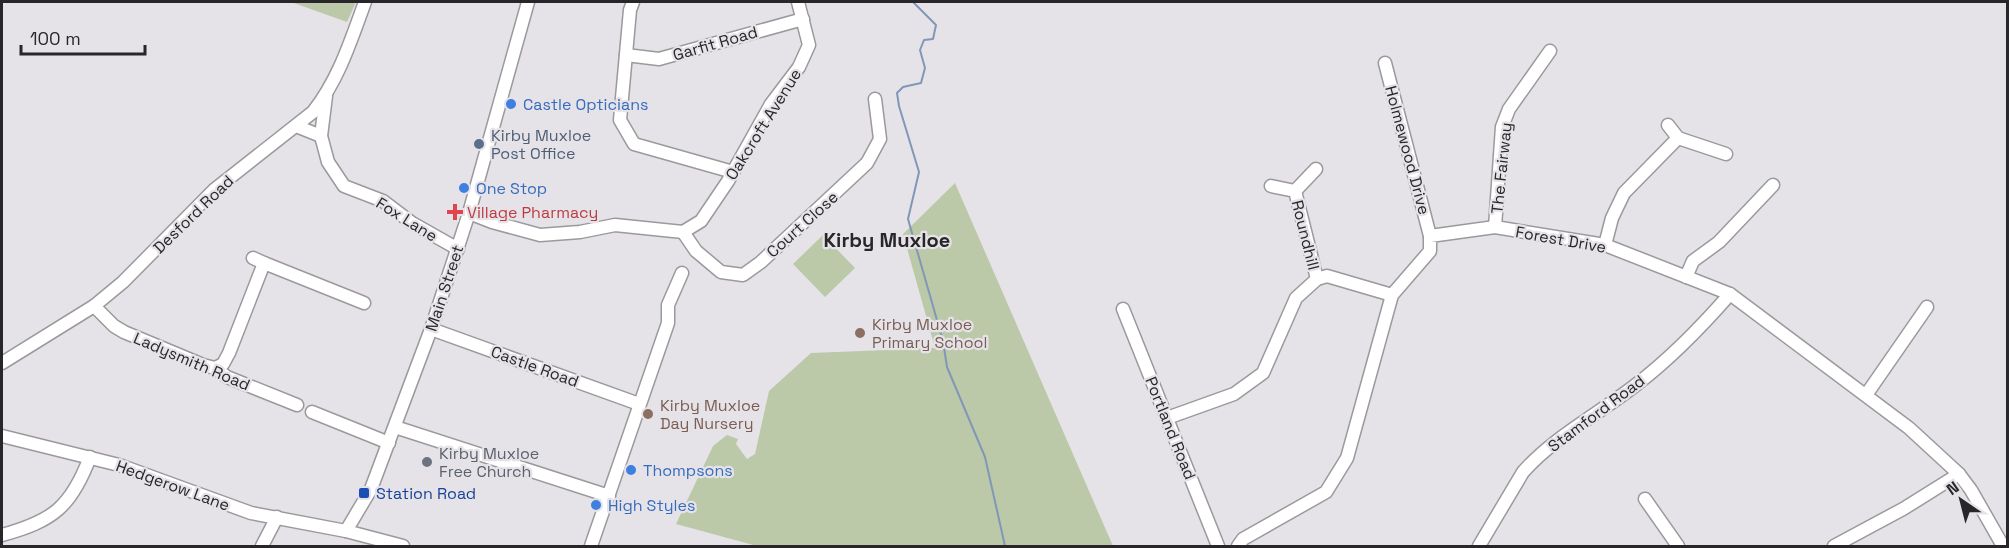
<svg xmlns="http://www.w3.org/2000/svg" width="2009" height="548" font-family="'Space Grotesk',sans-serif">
<rect width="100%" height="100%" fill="#e6e3e8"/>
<g fill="#bbc9a9">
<polygon points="291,2 356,2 347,22"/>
<polygon points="955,183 1113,546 757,546 676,524 713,446 727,435 738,439 736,444 747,459 755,454 769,391 811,353 935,348 903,234"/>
<polygon points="823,235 855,268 825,297 793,264"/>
</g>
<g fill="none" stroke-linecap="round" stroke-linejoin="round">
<g stroke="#8097b8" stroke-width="2">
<polyline points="888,2 891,2"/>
<polyline points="913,2 936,25 933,39 924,40 920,50 925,68 921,83 903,87 897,93 899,106 919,172 908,219 943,341 947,367 985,457 1005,546"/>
</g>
<g stroke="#9c999d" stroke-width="15">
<g id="minor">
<polyline points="633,2 630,10 620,120 634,144 733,172"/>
<polyline points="626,55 659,59 803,19"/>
<polyline points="1385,63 1430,236"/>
<polyline points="326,96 321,136 328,162 344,186 383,201 412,223 458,249"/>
<polyline points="1668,125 1678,138"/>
<polyline points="296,126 321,136"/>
<polyline points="1271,186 1295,191 1317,279"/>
<polyline points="1295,191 1316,169"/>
<polyline points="469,213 492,222 540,235 580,232 615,225 683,232"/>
<polyline points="1495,227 1502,127 1509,109 1550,51"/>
<polyline points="683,232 696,251 721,272 743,275 761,262 867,163 880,139 875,99"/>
<polyline points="683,232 701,221 728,181 771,104 799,67 809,45 798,2"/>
<polyline points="1605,245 1612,218 1624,193 1678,138 1726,154"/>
<polyline points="253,258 264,263"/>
<polyline points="1686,277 1693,261 1719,242 1773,185"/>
<polyline points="94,306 114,326 124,332 203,365 215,368 227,377 297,405"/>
<polyline points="1123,309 1218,546"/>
<polyline points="431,329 639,404"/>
<path d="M 2,363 L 94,306 L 123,282 L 214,190 L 313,112 C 339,79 351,40 365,2"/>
<polyline points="215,368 223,364 229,353 264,263 364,303"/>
<polyline points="1866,395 1927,307"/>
<polyline points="312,412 389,443"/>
<polyline points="1167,418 1234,394 1263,373 1296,298 1317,279 1327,276 1392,295"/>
<polyline points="395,427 609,496"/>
<polyline points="2,436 119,465 251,513 346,531 403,546"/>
<polyline points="1645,499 1678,546"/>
<polyline points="346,531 371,489 431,329 469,213 528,2"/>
<path d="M 2,535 C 53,521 71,507 90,457"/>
<polyline points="262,546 277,517"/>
<polyline points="591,546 668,323 668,305 682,273"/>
<polyline points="1238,546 1243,539 1326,492 1347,458 1392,295 1430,251 1430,236 1495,227 1605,245 1730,294 1909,428 1959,474 1971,490 2003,546"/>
<path d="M 1479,546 L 1523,472 C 1555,436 1599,414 1637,384 C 1671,358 1702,326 1730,294"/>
<polyline points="1834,546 1903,509 1959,474"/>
</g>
</g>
<use href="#minor" stroke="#fff" stroke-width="12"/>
</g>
<g fill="#3f7fe0" stroke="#e6e3e8" stroke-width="2">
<circle cx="511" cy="104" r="6"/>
<circle cx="464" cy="188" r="6"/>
<circle cx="631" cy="470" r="6"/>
<circle cx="596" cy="505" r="6"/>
</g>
<circle fill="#5c6f8a" stroke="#e6e3e8" stroke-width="2" cx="479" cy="144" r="6"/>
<path fill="#e0444e" stroke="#e6e3e8" stroke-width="2" d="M452 203h6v6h6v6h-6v6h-6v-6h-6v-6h6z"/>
<g fill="#8d6e63" stroke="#e6e3e8" stroke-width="2">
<circle cx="860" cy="333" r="6"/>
<circle cx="648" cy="414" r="6"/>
</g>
<circle fill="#6b7280" stroke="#e6e3e8" stroke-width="2" cx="427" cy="462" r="6"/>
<rect fill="#1a4fb4" stroke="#e6e3e8" stroke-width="2" x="358" y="487" width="12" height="12" rx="3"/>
<g text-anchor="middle" stroke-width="4.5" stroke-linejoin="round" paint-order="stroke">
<g font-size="16" fill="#282628" stroke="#e6e3e8">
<text transform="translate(715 43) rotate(-16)" y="6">Garfit Road</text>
<text transform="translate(763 124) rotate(-58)" y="6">Oakcroft Avenue</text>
<text transform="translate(1408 150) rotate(75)" y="6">Holmewood Drive</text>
<text transform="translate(1501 168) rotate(-84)" y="6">The Fairway</text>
<text transform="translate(193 214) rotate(-44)" y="6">Desford Road</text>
<text transform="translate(407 219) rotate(32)" y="6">Fox Lane</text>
<text transform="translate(802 224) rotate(-42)" y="6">Court Close</text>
<text transform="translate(1306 235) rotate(76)" y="6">Roundhill</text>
<text transform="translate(1561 239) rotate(10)" y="6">Forest Drive</text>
<text transform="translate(444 288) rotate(-72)" y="6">Main Street</text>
<text transform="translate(192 361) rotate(23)" y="6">Ladysmith Road</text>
<text transform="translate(535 366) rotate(20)" y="6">Castle Road</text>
<text transform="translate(1596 413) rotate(-37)" y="6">Stamford Road</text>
<text transform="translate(1171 428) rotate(68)" y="6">Portland Road</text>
<text transform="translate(173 485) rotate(20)" y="6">Hedgerow Lane</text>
</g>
<g font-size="16" fill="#366cbe" stroke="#e6e3e8" text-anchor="start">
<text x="523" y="110">Castle Opticians</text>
<text x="476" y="194">One Stop</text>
<text x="643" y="476">Thompsons</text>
<text x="608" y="511">High Styles</text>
</g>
<g font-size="16" fill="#4e5e75" stroke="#e6e3e8" text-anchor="start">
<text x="491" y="141">Kirby Muxloe<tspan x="491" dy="18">Post Office</tspan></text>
</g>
<g font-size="16" fill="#be3a42" stroke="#e6e3e8" text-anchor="start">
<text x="467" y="218">Village Pharmacy</text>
</g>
<g font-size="16" fill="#785e54" stroke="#e6e3e8" text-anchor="start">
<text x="872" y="330">Kirby Muxloe<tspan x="872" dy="18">Primary School</tspan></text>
<text x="660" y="411">Kirby Muxloe<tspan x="660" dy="18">Day Nursery</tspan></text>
</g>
<g font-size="16" fill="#5b616d" stroke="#e6e3e8" text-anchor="start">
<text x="439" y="459">Kirby Muxloe<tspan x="439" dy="18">Free Church</tspan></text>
</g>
<g font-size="16" fill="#164399" stroke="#e6e3e8" text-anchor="start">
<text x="376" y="499">Station Road</text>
</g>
<g font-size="20" font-weight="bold" fill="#282628" stroke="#e6e3e8">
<text x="887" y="247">Kirby Muxloe</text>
</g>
</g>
<rect width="2009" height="548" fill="none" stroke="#282628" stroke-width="6"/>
<g transform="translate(1961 500) rotate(325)" stroke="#e6e3e8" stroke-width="4.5" paint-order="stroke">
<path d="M0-4.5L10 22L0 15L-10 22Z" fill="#282628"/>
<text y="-9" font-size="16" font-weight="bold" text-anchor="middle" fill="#282628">N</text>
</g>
<path d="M21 45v9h124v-9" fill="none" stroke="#282628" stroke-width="3"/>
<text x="30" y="45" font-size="18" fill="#282628" stroke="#e6e3e8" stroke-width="4.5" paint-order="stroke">100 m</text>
</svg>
